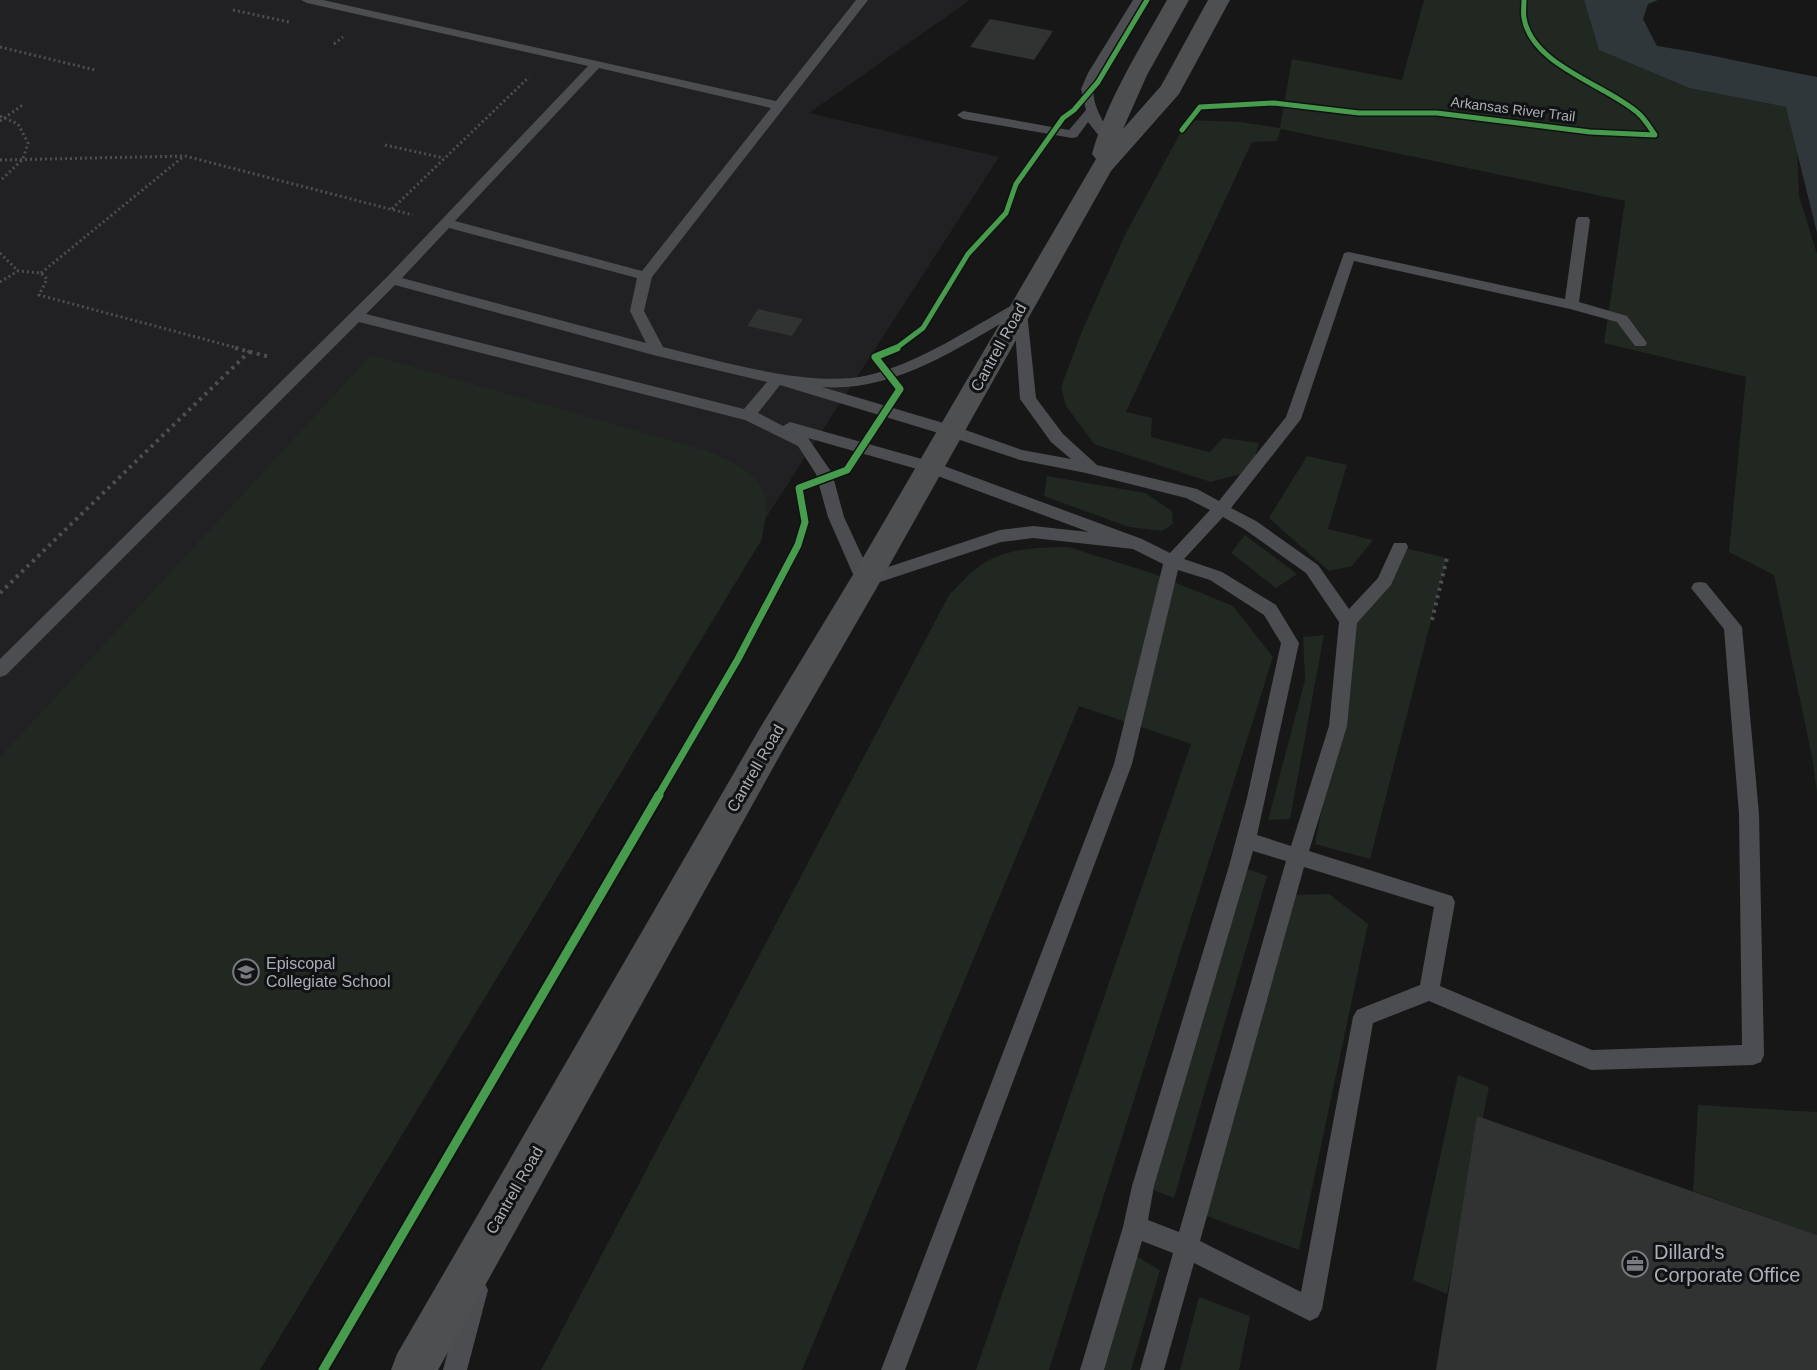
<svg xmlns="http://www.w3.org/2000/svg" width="1817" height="1370" font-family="Arial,sans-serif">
<rect width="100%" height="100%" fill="#171717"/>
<polygon fill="#212123" points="0,0 970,0 809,113 999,157 729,575 0,1370"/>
<g fill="#212721">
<polygon points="1424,0 1584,0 1599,50 1689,88 1786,107 1797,145 1799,196 1817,254 1817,793 1813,762 1774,575 1729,552 1746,377 1604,343 1625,201 1281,129 1277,141 1252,142 1126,412 1152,418 1151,437 1210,452 1223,438 1259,443 1251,471 1211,482 1094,444 1066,406 1061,387 1082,331 1125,235 1182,130 1190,120 1240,122 1280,128 1292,59 1402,80"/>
<path d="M 371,355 L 708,451 C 732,462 759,471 766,501 C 768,512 763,528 762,539 L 260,1370 L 0,1370 L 0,757 Z"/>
<polygon points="1307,456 1347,465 1328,529 1373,540 1352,566 1329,571 1269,518"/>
<polygon points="1047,476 1145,493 1172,511 1173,524 1162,531 1129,527 1044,496"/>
<polygon points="1245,535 1297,574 1276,588 1231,553"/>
<path d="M 1068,547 L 1152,573 L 1233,606 L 1273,657 L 1049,1370 L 976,1370 L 1191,744 L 1079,706 L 802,1370 L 541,1370 L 949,595 C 959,585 969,573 981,565 C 1007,547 1038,548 1068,547 Z"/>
<polygon points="1400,547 1447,558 1370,859 1315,844 1338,726 1348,621"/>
<polygon points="1324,635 1290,819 1268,820 1305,680 1303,637"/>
<polygon points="1239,866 1267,876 1174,1198 1143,1186"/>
<polygon points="1329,894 1368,924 1299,1250 1196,1212 1287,895"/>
<polygon points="1458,1075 1489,1087 1447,1294 1413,1280"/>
<polygon points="1698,1105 1817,1112 1817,1235 1693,1191"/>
<polygon points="1127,1251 1160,1270 1131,1370 1092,1370"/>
<polygon points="1199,1297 1250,1316 1239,1370 1180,1370"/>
</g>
<path fill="#30373b" d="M 1584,0 L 1658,0 L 1648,4 L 1643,19 L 1657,46 C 1711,54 1763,67 1817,77 L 1817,233 L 1786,107 L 1689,88 L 1599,50 Z"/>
<g fill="#313232">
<polygon points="990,19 1053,31 1034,60 970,47"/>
<polygon points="758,309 803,319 792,336 747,326"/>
<polygon points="1477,1116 1817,1235 1817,1370 1436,1370"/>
</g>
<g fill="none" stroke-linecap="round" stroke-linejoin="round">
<g stroke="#4d4e50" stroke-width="3" stroke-dasharray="2 3" stroke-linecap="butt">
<polyline points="233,10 289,22"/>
<polyline points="334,44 343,37"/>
<polyline points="0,47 95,70"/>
<polyline points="0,116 18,124 28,143 23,159 0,181"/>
<polyline points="0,121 24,104"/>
<polyline points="385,145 444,158"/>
<polyline points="0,160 185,156 413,215"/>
<polyline points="392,209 529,77"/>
<polyline points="0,253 18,271"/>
<polyline points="41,273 184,156"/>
<polyline points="0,282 18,271 41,273 47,279 39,295 241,349"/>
</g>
<g stroke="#4d4e50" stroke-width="4" stroke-dasharray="3 4.5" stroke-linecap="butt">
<polyline points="235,348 270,357"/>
<polyline points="0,593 250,351"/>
<polyline points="1432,620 1447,558"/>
</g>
<g fill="#4c4d50" fill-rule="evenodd">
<path d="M 301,0 L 323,0 L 776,101 L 856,0 L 868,0 L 652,277 L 644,311 L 663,347 C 720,361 812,389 869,375 C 919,363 971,328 1016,303 L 1026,303 L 1036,398 L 1063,434 L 1097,465 L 1197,489 L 1219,501 L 1286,417 L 1344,253 L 1349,252 L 1565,299 L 1576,220 L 1578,217 L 1588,217 L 1590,220 L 1579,302 L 1627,316 L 1647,343 L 1645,346 L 1635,346 L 1617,322 L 1570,309 L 1354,261 L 1301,419 L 1231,508 L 1256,521 L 1318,565 L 1349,609 L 1378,578 L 1394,543 L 1406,543 L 1408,547 L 1391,585 L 1357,623 L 1347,726 L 1309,851 L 1452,896 L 1455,902 L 1440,986 L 1592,1050 L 1742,1045 L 1739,814 L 1724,629 L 1691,588 L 1694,583 L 1700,582 L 1706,583 L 1742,627 L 1759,814 L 1764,1055 L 1761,1062 L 1753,1065 L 1591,1070 L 1429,1001 L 1373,1023 L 1322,1309 L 1318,1317 L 1310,1321 L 1194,1263 L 1164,1370 L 1140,1370 L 1173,1253 L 1142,1241 L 1104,1370 L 1080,1370 L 1123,1227 L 1132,1186 L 1229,866 L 1247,798 L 1281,643 L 1264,615 L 1210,580 L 1178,570 L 1132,764 L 905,1370 L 881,1370 L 1114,764 L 1163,564 L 1133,549 L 1033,538 L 1001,542 L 865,587 L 859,585 L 856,581 L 828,517 L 816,474 L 798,446 L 745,420 L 359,322 L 6,675 L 0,677 L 0,659 L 387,277 L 588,66 L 307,3 ZM 599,68 L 771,108 L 642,271 L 455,221 ZM 449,228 L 637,278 L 630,311 L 646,343 L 402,278 ZM 395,285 L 657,356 L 767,382 L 744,409 L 366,314 ZM 1014,316 L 1020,399 L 1051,442 L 1071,459 L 1022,450 L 957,427 L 822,387 C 894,392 954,350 1014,316 ZM 780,385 L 945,435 L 1020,460 L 1086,473 L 1186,498 L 1210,510 L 1170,553 L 1142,539 L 936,463 L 790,422 L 783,426 L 758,413 ZM 808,438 L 924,471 L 1089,532 L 1033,526 L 1000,530 L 870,573 L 844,517 L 832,473 ZM 1223,517 L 1244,529 L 1306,573 L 1339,622 L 1329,726 L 1291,846 L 1257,835 L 1299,643 L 1276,605 L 1222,572 L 1184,559 ZM 1253,851 L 1286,861 L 1179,1232 L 1148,1220 L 1154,1186 ZM 1304,867 L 1434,907 L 1420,985 L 1357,1010 L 1353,1017 L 1301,1292 L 1200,1241 Z"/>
<path d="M 1133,0 L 1145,0 C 1134,18 1096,72 1094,88 C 1091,105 1105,125 1114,138 L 1113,141 L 1103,141 L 1088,122 L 1077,137 L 1072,138 L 963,119 L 957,115 L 963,111 L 1069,130 L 1086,110 L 1081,89 L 1088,73 Z"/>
<polygon points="476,1278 484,1282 488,1290 467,1370 443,1370 464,1290 468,1282"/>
</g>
<path fill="#4e4f51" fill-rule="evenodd" d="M 1167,0 L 1189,0 L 1147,75 L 1123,129 L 1161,86 L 1208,0 L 1230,0 L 1179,94 L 1111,171 L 876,589 L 784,748 L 438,1370 L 391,1370 L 397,1354 L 760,728 L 854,573 L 1096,159 L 1092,154 C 1108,98 1139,50 1167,0 Z"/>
<g stroke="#111213" stroke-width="8">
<g id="cycleway-far2">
<path d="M 1182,130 L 1200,107 L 1274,103 L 1359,113 L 1437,113 L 1590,132 L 1655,135 C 1650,128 1645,119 1638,113 C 1607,85 1532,66 1524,18 C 1523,13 1524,6 1524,0"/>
<polyline points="895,349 923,328 968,254 1006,213 1016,184 1063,118 1074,110 1098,82 1147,0"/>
</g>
</g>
<g stroke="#111213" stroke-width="10">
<polyline id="cycleway-far1" points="658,796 738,659 798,545 805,522 799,488 847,470 900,389 875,357 897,348"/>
</g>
<g stroke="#111213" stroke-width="13">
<polyline id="cycleway" points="323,1370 659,795"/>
</g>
<use href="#cycleway-far2" stroke="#469c4c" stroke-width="5"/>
<use href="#cycleway-far1" stroke="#469c4c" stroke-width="7"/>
<use href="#cycleway" stroke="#469c4c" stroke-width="9"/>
</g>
<defs>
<g id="school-ring" transform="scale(1.35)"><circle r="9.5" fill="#111213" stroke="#777a7e" stroke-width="1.5"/><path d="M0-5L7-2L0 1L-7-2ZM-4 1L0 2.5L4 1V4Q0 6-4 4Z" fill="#777a7e"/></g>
<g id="office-ring" transform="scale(1.35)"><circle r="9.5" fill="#111213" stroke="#777a7e" stroke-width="1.5"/><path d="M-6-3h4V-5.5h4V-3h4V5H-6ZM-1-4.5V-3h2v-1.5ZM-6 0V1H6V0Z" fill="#777a7e"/></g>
</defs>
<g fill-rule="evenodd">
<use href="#school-ring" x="246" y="972"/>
<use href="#office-ring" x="1635" y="1264"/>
</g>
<g text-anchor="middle" stroke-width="6" stroke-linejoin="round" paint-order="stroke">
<g font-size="14" fill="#aaafb6" stroke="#111213">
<text transform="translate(1513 109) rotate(7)" y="5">Arkansas River Trail</text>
</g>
<g font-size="16" fill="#aaafb6" stroke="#111213">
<text transform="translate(998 347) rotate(-61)" y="6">Cantrell Road</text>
<text transform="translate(755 768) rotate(-60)" y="6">Cantrell Road</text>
<text transform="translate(514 1190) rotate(-60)" y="6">Cantrell Road</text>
</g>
<g font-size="16" fill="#aaafb6" stroke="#111213" text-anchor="start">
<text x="266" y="969">Episcopal<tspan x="266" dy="18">Collegiate School</tspan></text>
</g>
<g font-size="20" fill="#aaafb6" stroke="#111213" text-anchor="start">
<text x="1654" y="1259">Dillard's<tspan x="1654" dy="23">Corporate Office</tspan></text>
</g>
</g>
</svg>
